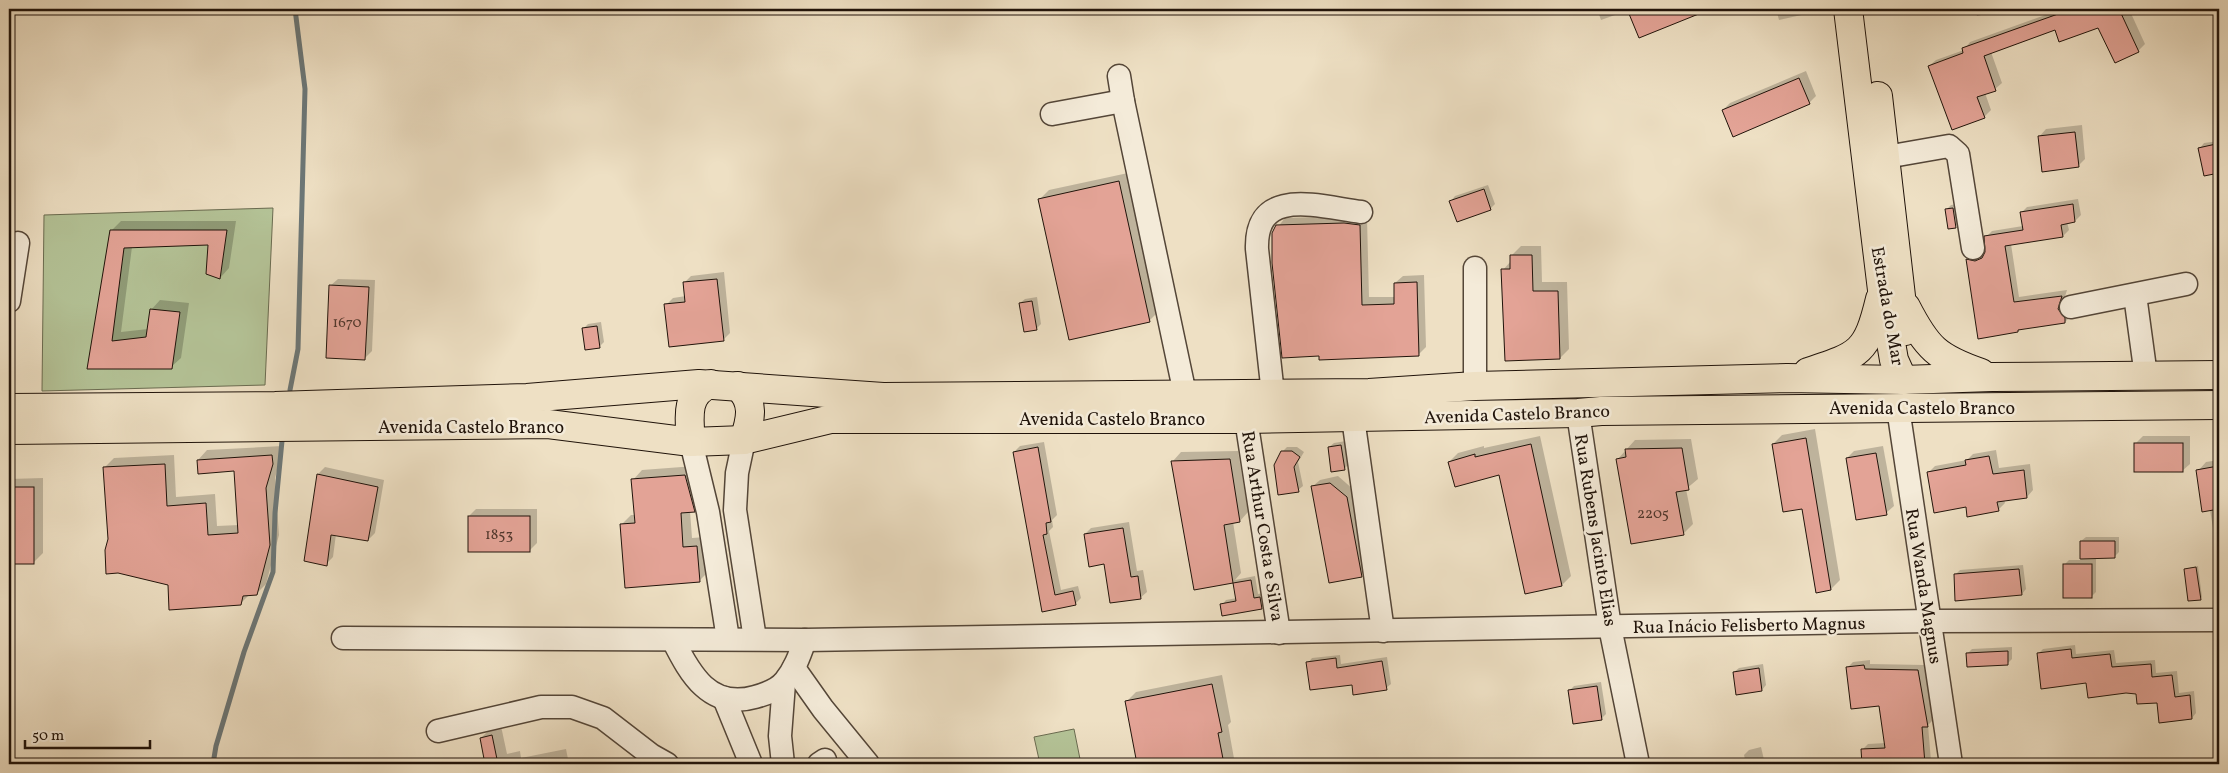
<svg xmlns="http://www.w3.org/2000/svg" width="2228" height="773" font-family="Vollkorn,serif">
<rect width="100%" height="100%" fill="#eee0c4"/>
<filter id="stains"><feTurbulence type="fractalNoise" baseFrequency=".004" numOctaves="4"/><feColorMatrix values="0 0 0 0 .2 0 0 0 0 .09 0 0 0 0 .02 0 0 0 .5 -.17"/></filter>
<radialGradient id="worn" r=".72"><stop offset=".6" stop-color="#630" stop-opacity="0"/><stop offset="1" stop-color="#630" stop-opacity=".3"/></radialGradient>
<g fill="#b4c397" stroke="#6a6b50">
<polygon points="273,208 265,385 42,391 44,215"/>
<polygon points="1074,729 1081,764 1040,764 1034,737"/>
</g>
<g fill="#0003">
<polygon points="1597,9 1703,9 1699,13 1629,10 1601,20"/>
<polygon points="1776,9 1810,9 1806,14 1779,20"/>
<polygon points="1975,9 2005,9 1977,16"/>
<polygon points="2062,9 2129,9 2145,44 2138,51 2099,27 2056,28 1991,52 2002,83 1995,89 1985,93 1991,110 1984,117 1929,66 1936,60 1964,50 1970,42"/>
<polygon points="1806,71 1816,96 1809,103 1723,110 1730,103"/>
<polygon points="2082,125 2085,159 2078,166 2039,137 2046,129"/>
<polygon points="2219,141 2219,172 2205,175 2200,148 2204,143"/>
<polygon points="1128,173 1159,311 1149,321 1039,200 1049,190"/>
<polygon points="1488,185 1495,204 1490,209 1451,201 1455,196"/>
<polygon points="2078,199 2081,215 2075,221 2067,222 2069,230 2063,236 2011,244 2019,297 2067,290 2063,303 2071,316 2065,322 2021,328 2018,331 1980,337 1967,259 1973,253 1981,256 1986,254 1986,237 1992,231 2023,226 2021,213 2027,207"/>
<polygon points="1958,204 1960,222 1956,226 1949,227 1946,210 1951,205"/>
<polygon points="1352,216 1367,218 1369,297 1395,297 1395,283 1403,276 1424,275 1426,347 1418,355 1273,233 1285,218"/>
<polygon points="121,221 236,221 229,268 220,278 210,244 132,247 121,332 148,329 151,310 160,300 189,303 181,358 171,367 89,368 112,230"/>
<polygon points="1521,246 1541,246 1542,282 1567,282 1569,349 1560,358 1503,270 1511,261 1511,256"/>
<polygon points="724,272 730,333 723,340 666,305 673,298 686,296 684,283 691,276"/>
<polygon points="338,279 375,280 372,351 365,358 330,286"/>
<polygon points="1037,297 1041,324 1036,329 1020,303 1025,299"/>
<polygon points="601,322 604,342 599,347 583,329 588,324"/>
<polygon points="1815,429 1840,580 1831,589 1817,592 1803,508 1773,444 1782,435"/>
<polygon points="1540,436 1571,576 1562,585 1526,593 1500,473 1449,462 1458,453 1484,446 1484,448"/>
<polygon points="2143,436 2190,436 2190,464 2182,471 2136,443"/>
<polygon points="1691,439 1698,479 1686,489 1693,524 1683,534 1617,460 1635,440"/>
<polygon points="1346,441 1349,464 1344,469 1329,447 1334,443"/>
<polygon points="1044,442 1057,515 1052,520 1053,527 1049,531 1061,590 1078,586 1081,598 1075,604 1043,611 1014,452 1020,446"/>
<polygon points="282,446 282,453 275,478 279,535 266,584 256,594 250,594 240,604 169,584 109,539 104,468 114,458 174,455 176,497 215,494 217,526 239,525 235,470 198,460 207,450"/>
<polygon points="1883,446 1894,506 1886,513 1847,458 1854,451"/>
<polygon points="1287,447 1297,447 1304,452 1298,462 1303,486 1298,490 1282,452"/>
<polygon points="1996,450 1999,468 2030,464 2033,490 2027,497 2004,499 2005,503 1998,510 1967,506 1928,473 1935,466 1967,460 1973,454"/>
<polygon points="1238,451 1248,512 1240,521 1233,522 1241,573 1235,580 1255,576 1258,594 1264,593 1266,604 1261,608 1222,605 1226,600 1237,598 1234,582 1195,588 1173,461 1181,452"/>
<polygon points="2219,460 2219,539 2217,528 2213,528 2210,510 2198,471 2206,462"/>
<polygon points="695,466 703,502 694,511 690,511 692,538 706,537 709,571 699,581 621,525 631,515 635,515 633,480 642,470"/>
<polygon points="325,467 384,480 375,533 368,540 336,534 333,557 326,564 318,474"/>
<polygon points="1338,476 1354,490 1368,568 1361,575 1312,487 1320,480"/>
<polygon points="43,478 43,553 34,562 9,563 9,479"/>
<polygon points="476,509 537,509 537,543 530,550 469,516"/>
<polygon points="1129,522 1137,571 1143,570 1147,592 1140,598 1105,563 1085,534 1091,528"/>
<polygon points="2086,537 2119,537 2119,552 2114,557 2096,557 2096,592 2092,596 2065,564 2069,560 2081,560 2081,541"/>
<polygon points="2023,565 2026,589 2022,594 1955,575 1960,570"/>
<polygon points="2198,566 2202,597 2200,599 2185,569"/>
<polygon points="2075,645 2076,654 2114,650 2116,663 2155,660 2156,673 2177,671 2179,693 2194,691 2196,713 2192,718 2137,693 2087,682 2038,654 2043,649"/>
<polygon points="2012,647 2012,659 2008,663 1968,653 1972,649"/>
<polygon points="1340,655 1341,664 1387,657 1391,684 1386,688 1353,683 1308,663 1312,658"/>
<polygon points="1870,660 1870,664 1924,665 1933,720 1928,725 1931,761 1928,764 1863,764 1862,750 1868,744 1886,743 1880,704 1847,668 1853,662"/>
<polygon points="1763,664 1766,685 1762,690 1734,672 1739,668"/>
<polygon points="1222,675 1231,722 1228,725 1235,764 1139,764 1127,701 1136,692"/>
<polygon points="1601,682 1606,714 1601,719 1569,691 1574,686"/>
<polygon points="501,726 507,754 520,751 521,758 566,749 569,764 477,764 485,758 481,738 490,729"/>
<polygon points="1761,747 1765,764 1746,764 1744,755 1749,750"/>
</g>
<g fill="none" stroke-linecap="round" stroke-linejoin="round">
<g stroke="#6c7777" stroke-width="5">
<polyline points="290,390 298,349 305,89 295,9"/>
<polyline points="213,764 216,746 244,652 273,572 275,513 282,441"/>
</g>
</g>
<g fill="#e3a396" stroke="#20130a">
<polygon points="1627,9 1711,9 1639,38"/>
<polygon points="2056,9 2119,9 2139,52 2115,63 2098,28 2059,42 2055,30 1984,56 1996,91 1977,97 1985,118 1952,130 1928,66 1963,53 1962,48 2058,14"/>
<polygon points="1799,78 1810,104 1733,137 1722,110"/>
<polygon points="2075,132 2079,167 2042,172 2038,136"/>
<polygon points="2216,144 2219,173 2204,176 2198,148"/>
<polygon points="1119,181 1150,322 1069,340 1038,199"/>
<polygon points="1484,189 1491,210 1457,222 1449,201"/>
<polygon points="2073,204 2075,222 2061,225 2063,237 2005,246 2014,302 2062,296 2058,309 2065,318 2065,323 2018,330 2018,332 1978,339 1966,259 1975,261 1982,258 1985,252 1984,236 2023,230 2020,212"/>
<polygon points="1953,208 1956,228 1948,229 1945,209"/>
<polygon points="1344,223 1360,225 1362,305 1394,304 1394,283 1417,282 1419,356 1319,360 1319,356 1282,358 1272,263 1272,233 1276,225"/>
<polygon points="110,230 227,230 220,279 206,274 208,245 124,248 112,341 146,337 150,309 180,312 172,369 87,369"/>
<polygon points="1510,255 1532,255 1533,291 1558,291 1560,359 1505,361 1501,269 1510,269"/>
<polygon points="717,279 724,341 669,347 664,304 685,302 683,282"/>
<polygon points="329,285 369,287 365,360 326,358"/>
<polygon points="1032,301 1037,330 1024,332 1019,303"/>
<polygon points="597,326 600,348 585,350 582,328"/>
<polygon points="1806,438 1831,590 1816,593 1802,509 1783,512 1772,444"/>
<rect x="2134" y="443" width="49" height="29"/>
<polygon points="1531,444 1562,586 1525,594 1499,475 1455,487 1448,462 1475,454 1475,457"/>
<polygon points="1341,445 1345,470 1331,472 1328,447"/>
<polygon points="1038,447 1051,522 1046,523 1047,534 1043,535 1055,595 1073,591 1076,605 1042,612 1013,452"/>
<polygon points="1682,448 1689,490 1676,492 1684,535 1631,544 1616,459 1626,457 1625,449"/>
<polygon points="1281,451 1292,451 1300,457 1294,467 1299,492 1278,495 1274,465"/>
<polygon points="1876,453 1887,515 1856,520 1846,458"/>
<polygon points="272,455 273,464 266,488 270,545 257,595 243,596 241,605 169,610 168,585 118,573 106,574 105,550 108,539 103,467 165,464 167,506 206,503 208,535 238,533 234,471 198,474 197,460"/>
<polygon points="1989,456 1993,474 2024,470 2027,498 1997,502 1999,511 1967,517 1966,507 1934,513 1927,472 1966,465 1965,460"/>
<polygon points="1230,459 1240,522 1224,525 1233,583 1194,590 1171,461"/>
<polygon points="2218,466 2219,509 2202,512 2196,470"/>
<polygon points="317,474 378,487 368,541 331,535 327,566 304,561"/>
<polygon points="685,475 695,512 681,513 683,547 697,546 700,582 625,588 620,524 635,523 631,479"/>
<polygon points="1330,483 1347,497 1362,577 1329,583 1311,486"/>
<rect x="9" y="487" width="25" height="77"/>
<rect x="468" y="516" width="62" height="36"/>
<polygon points="1123,528 1131,577 1138,576 1141,599 1110,603 1104,564 1089,567 1084,534"/>
<polygon points="2080,541 2115,541 2115,558 2080,559"/>
<rect x="2063" y="564" width="29" height="34"/>
<polygon points="2196,567 2201,600 2188,601 2184,569"/>
<polygon points="2019,569 2022,595 1955,601 1954,574"/>
<polygon points="1251,580 1254,598 1260,597 1262,609 1222,616 1220,604 1236,601 1233,583"/>
<polygon points="2071,649 2072,658 2110,654 2112,667 2151,664 2152,677 2172,675 2175,697 2190,695 2192,719 2159,723 2157,703 2137,704 2136,694 2126,693 2088,698 2086,683 2041,689 2037,653"/>
<polygon points="2008,651 2008,665 1967,667 1966,653"/>
<polygon points="1336,658 1337,668 1382,661 1387,690 1353,695 1352,685 1310,690 1306,662"/>
<polygon points="1864,665 1865,669 1918,670 1928,727 1922,727 1925,764 1862,764 1861,749 1885,748 1879,706 1851,709 1846,667"/>
<polygon points="1759,668 1762,691 1736,695 1733,672"/>
<polygon points="1212,684 1222,732 1218,733 1224,764 1137,764 1125,701"/>
<polygon points="1597,686 1602,720 1573,724 1568,690"/>
<polygon points="492,735 498,764 485,764 480,738"/>
</g>
<g fill="none" stroke-linecap="round" stroke-linejoin="round">
<g stroke="#544638" stroke-width="25">
<g id="minor">
<polyline points="1119,76 1123,101 1185,394"/>
<polyline points="1052,114 1123,101"/>
<polyline points="1886,157 1949,146 1958,154 1973,248"/>
<polyline points="1475,268 1475,386"/>
<polyline points="2135,295 2146,376"/>
<polyline points="9,301 18,243"/>
<polyline points="2071,307 2186,284"/>
<path d="M 1273,394 L 1257,249 C 1255,185 1320,207 1361,212"/>
<polyline points="1898,408 1951,764"/>
<polyline points="1578,413 1610,627 1638,764"/>
<polyline points="1353,418 1383,631"/>
<polyline points="1246,419 1279,633"/>
<polyline points="744,440 737,473 735,510 755,639"/>
<polyline points="691,442 708,512 728,639"/>
<polyline points="343,638 805,640 1929,621 2219,620"/>
<path d="M 673,640 C 690,674 710,710 755,697 C 766,694 778,690 785,681 C 795,669 800,654 805,640"/>
<polyline points="794,668 823,709 868,764"/>
<polyline points="724,698 751,764"/>
<polyline points="438,731 541,707 572,707 603,718 651,755 667,764"/>
<polyline points="783,764 780,736 784,683"/>
<polyline points="819,764 825,760"/>
</g>
</g>
<g stroke="#20130a" stroke-width="30">
<g id="major">
<polyline points="1848,9 1882,290 1894,360 1903,380"/>
<polyline points="1878,96 1905,331"/>
<path d="M 1906,307 C 1927,348 1937,358 1981,373"/>
<path d="M 1808,372 C 1860,355 1867,353 1880,299"/>
<path d="M 738,386 C 755,402 751,419 744,440"/>
<polyline points="9,408 275,406 527,398 699,384 883,397 1369,393 1475,386 1787,378 1903,380 1992,377 2219,375"/>
<polyline points="9,430 548,424 691,442 744,440 831,419 1246,419 1578,413 1601,411 2219,405"/>
<path d="M 691,442 C 689,419 685,392 711,384"/>
</g>
</g>
<use href="#minor" stroke="#f4ebd9" stroke-width="22"/>
<use href="#major" stroke="#eee0c4" stroke-width="28"/>
</g>
<g text-anchor="middle" stroke-width="5" stroke-linejoin="round" paint-order="stroke">
<g font-size="15" fill="#51372d">
<text x="347" y="327">1670</text>
<text x="1653" y="518">2205</text>
<text x="499" y="539">1853</text>
</g>
<g font-size="18" fill="#20130a" stroke="#f4ebd9">
<text transform="translate(1888 306) rotate(80)" y="6">Estrada do Mar</text>
<text x="1922" y="414">Avenida Castelo Branco</text>
<text transform="translate(1517 414) rotate(-2)" y="6">Avenida Castelo Branco</text>
<text x="1112" y="425">Avenida Castelo Branco</text>
<text x="471" y="433">Avenida Castelo Branco</text>
<text transform="translate(1263 526) rotate(81)" y="6">Rua Arthur Costa e Silva</text>
<text transform="translate(1596 530) rotate(81)" y="6">Rua Rubens Jacinto Elias</text>
<text transform="translate(1924 586) rotate(81)" y="6">Rua Wanda Magnus</text>
<text transform="translate(1749 625) rotate(-1)" y="6">Rua Inácio Felisberto Magnus</text>
</g>
</g>
<rect width="2228" height="773" fill="none" stroke="#eee0c4" stroke-width="30"/>
<rect x="10" y="10" width="2208" height="753" fill="none" stroke="#20130a" stroke-width="2.5"/>
<rect x="15" y="15" width="2198" height="743" fill="none" stroke="#20130a"/>
<path d="M25 740v8h125v-8" fill="none" stroke="#20130a" stroke-width="2.5"/>
<text x="32" y="740" font-size="15" fill="#20130a" stroke="#f4ebd9" stroke-width="4" paint-order="stroke">50 m</text>
<rect width="100%" height="100%" filter="url(#stains)"/>
<rect width="100%" height="100%" fill="url(#worn)"/>
</svg>
